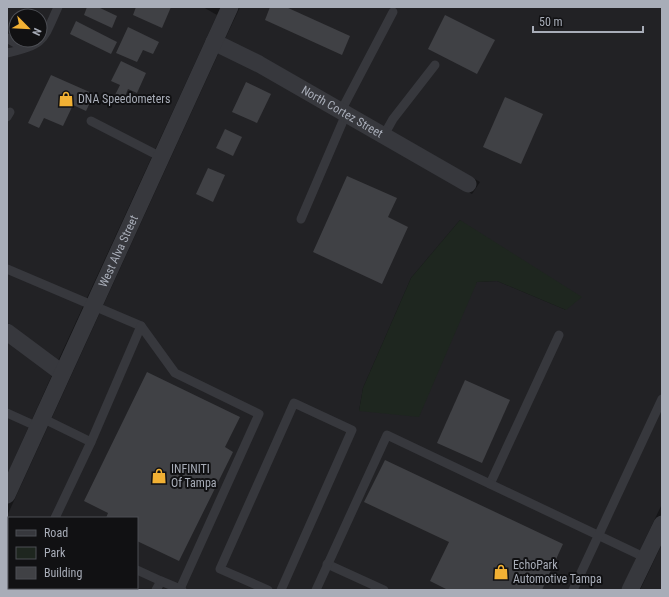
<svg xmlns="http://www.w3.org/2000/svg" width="669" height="597" font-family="'Roboto Condensed',sans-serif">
<rect width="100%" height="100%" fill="#161618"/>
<g fill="#222225" fill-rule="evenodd">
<path d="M 7,7 L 203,7 L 217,15 L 58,361 L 7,322 ZM 16,16 L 40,16 L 40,40 L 16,40 Z"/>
<path d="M 240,7 L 662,7 L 662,504 L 621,590 L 33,590 L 29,588 L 137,588 L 137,518 L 9,518 L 9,579 L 7,578 L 7,516 L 219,52 L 255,70 L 472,194 L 480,182 L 263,57 L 225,39 ZM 460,220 L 566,310 L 497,281 L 477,282 L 359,411 L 363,388 L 411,278 Z"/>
<polygon points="7,341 52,375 7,475"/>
<polygon points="662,544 662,590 640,590"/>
</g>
<polygon fill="#1e261f" points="460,220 582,297 566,310 497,281 477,282 419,417 359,411 363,388 411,278"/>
<g fill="#404145">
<polygon points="87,7 98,7 117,16 112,28 84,15"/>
<polygon points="136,7 171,7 162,28 133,15"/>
<polygon points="270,7 286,7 350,36 342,55 265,20"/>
<polygon points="445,15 495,40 477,74 428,49"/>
<polygon points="76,21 117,42 111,54 70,34"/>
<polygon points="128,27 159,42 153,54 143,50 137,62 116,53"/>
<polygon points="121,61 146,73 137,93 128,89 124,99 115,95 120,85 111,81"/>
<polygon points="51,75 94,94 86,111 73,105 63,126 44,118 39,128 28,123"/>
<polygon points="246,82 271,94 257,123 232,112"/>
<polygon points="505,97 543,114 521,164 483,147"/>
<polygon points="225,129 242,137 233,156 216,148"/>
<polygon points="208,168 225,175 213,202 196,194"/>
<polygon points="347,176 397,198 388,217 408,227 382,284 313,252"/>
<polygon points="147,372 240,417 225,447 233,452 179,561 137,541 137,518 106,518 108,513 84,501"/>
<polygon points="465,380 510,400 482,463 437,443"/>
<polygon points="385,460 563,544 542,590 448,590 430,581 449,542 364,502"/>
</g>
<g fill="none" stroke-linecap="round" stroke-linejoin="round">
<g stroke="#37383d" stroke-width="9">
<polyline points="7,38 24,48"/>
<path d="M 7,53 C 45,45 43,40 58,7"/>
<polyline points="341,111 393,12"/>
<polyline points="7,117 10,112"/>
<polyline points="91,121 161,157"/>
<polyline points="384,135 393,119 435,65"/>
<polyline points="301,219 346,114"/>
<polyline points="7,269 141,326"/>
<polyline points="7,413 38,427"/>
<polyline points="42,418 91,442"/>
<polyline points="490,484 559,335"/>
<polyline points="55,518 91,442 141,326 175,373 259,414 180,589 182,590"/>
<polyline points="327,564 384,590"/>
<polyline points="137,570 161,581 156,590"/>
<polyline points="161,581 180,589"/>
<polyline points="268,590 220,569 294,403 352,430 281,590"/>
<polyline points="316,590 387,435 646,558"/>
<polyline points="573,590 662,399"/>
</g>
<g stroke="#37383d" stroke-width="17">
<path id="s1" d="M 214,42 L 259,64 L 468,184"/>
<polyline points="7,332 62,373"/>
<path id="s2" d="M 7,495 L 230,7"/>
<polyline points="630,590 662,524"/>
</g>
</g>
<defs>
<g id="shop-bare" transform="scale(1.2)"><path d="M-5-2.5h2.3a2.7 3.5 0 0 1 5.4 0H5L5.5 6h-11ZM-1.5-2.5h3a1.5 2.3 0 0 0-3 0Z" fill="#f2b134" stroke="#111113" stroke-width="2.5" paint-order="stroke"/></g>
</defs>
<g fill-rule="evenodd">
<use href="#shop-bare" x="66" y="99"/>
<use href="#shop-bare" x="159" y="476"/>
<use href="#shop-bare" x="501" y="572"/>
</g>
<g text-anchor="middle" stroke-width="4" stroke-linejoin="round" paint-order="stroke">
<g font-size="12" fill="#a8adb8" stroke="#111113" text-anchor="start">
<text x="78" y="103">DNA Speedometers</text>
<text x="171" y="473">INFINITI<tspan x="171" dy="14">Of Tampa</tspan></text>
<text x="513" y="569">EchoPark<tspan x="513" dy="14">Automotive Tampa</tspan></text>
</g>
<g font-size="12" fill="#a8adb8" stroke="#111113">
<text dy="4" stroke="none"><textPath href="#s1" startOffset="146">North Cortez Street</textPath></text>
<text dy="4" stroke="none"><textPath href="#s2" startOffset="268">West Alva Street</textPath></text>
</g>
</g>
<rect width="669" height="597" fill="none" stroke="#a8adb8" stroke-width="16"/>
<rect x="8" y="517" width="130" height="72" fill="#111113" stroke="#4d4f55"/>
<rect x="16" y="530" width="20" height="6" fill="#37383d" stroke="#4d4f55"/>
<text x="44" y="537" font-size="12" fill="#a8adb8">Road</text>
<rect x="16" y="547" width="20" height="12" fill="#1e261f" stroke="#4d4f55"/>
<text x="44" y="557" font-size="12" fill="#a8adb8">Park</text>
<rect x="16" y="567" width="20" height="12" fill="#404145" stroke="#4d4f55"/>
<text x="44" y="577" font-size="12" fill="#a8adb8">Building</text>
<g transform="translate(28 28) rotate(114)"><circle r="19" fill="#111113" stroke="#4d4f55"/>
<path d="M0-3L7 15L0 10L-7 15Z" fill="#f2b134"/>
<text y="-6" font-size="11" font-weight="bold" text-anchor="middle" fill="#a8adb8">N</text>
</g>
<path d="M533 26v6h110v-6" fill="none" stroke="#a8adb8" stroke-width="2"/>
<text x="539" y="26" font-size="12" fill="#a8adb8" stroke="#111113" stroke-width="3" paint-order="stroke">50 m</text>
</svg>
